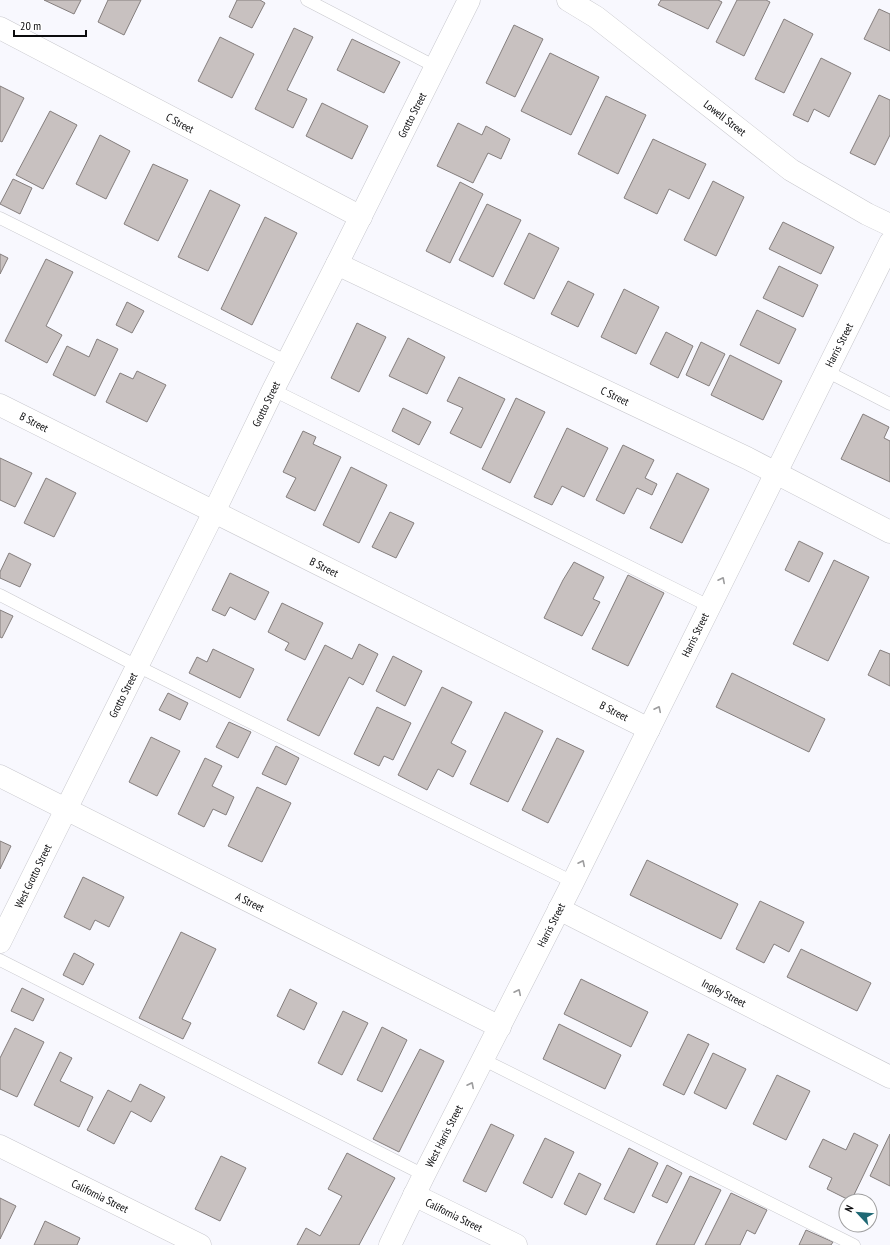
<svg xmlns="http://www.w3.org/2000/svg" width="890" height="1245" font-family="'PT Sans Narrow',sans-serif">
<rect width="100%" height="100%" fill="#f8f8fe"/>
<g fill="#c8c1c0" stroke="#847e7d">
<polygon points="44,0 81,0 74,14"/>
<polygon points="108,0 141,0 124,35 98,22"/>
<polygon points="237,0 260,0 265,3 252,28 229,17"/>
<polygon points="661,0 718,0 722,2 708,29 658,5"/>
<polygon points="737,0 766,0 770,2 744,56 716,42"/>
<polygon points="879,9 890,14 890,51 864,39"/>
<polygon points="784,19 813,34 784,93 755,79"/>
<polygon points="514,25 543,39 515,97 486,83"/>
<polygon points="294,28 313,37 287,90 307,99 293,128 255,109"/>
<polygon points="220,37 254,54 232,98 198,81"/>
<polygon points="352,39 400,62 384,93 337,70"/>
<polygon points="550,53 599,77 571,135 521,111"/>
<polygon points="821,58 851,73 829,117 814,109 808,122 793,115"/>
<polygon points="0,86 24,98 2,142 0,141"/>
<polygon points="879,95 890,100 890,135 875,165 850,153"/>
<polygon points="606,96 646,115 618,174 578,154"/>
<polygon points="322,103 368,126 352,159 306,136"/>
<polygon points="50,111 77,125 43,189 16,175"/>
<polygon points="458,123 482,135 486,126 510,139 501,159 488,153 473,183 437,166"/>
<polygon points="100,135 130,151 106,199 76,184"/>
<polygon points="653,139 706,164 689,199 669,189 657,214 624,198"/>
<polygon points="153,164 188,180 158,241 124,224"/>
<polygon points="13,179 32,188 20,214 0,204"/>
<polygon points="713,181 744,197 716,256 684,240"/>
<polygon points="460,182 483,194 450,263 426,251"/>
<polygon points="210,190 240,205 208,271 178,257"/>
<polygon points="487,204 521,220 493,277 459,260"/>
<polygon points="265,217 297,233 252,325 221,309"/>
<polygon points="783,222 834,247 821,274 769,249"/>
<polygon points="529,233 559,248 534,299 504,284"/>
<polygon points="0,254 8,258 0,274"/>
<polygon points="46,259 73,272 46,326 62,335 47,363 5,341"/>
<polygon points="779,266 818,285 803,317 763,298"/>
<polygon points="568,281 594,294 578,327 551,314"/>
<polygon points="624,289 659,307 636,354 601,337"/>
<polygon points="127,302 144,311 132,333 116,325"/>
<polygon points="757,310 796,329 779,364 740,345"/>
<polygon points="357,323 386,337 359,392 331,378"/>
<polygon points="666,332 693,346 678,378 650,364"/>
<polygon points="408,338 445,357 427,394 389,376"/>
<polygon points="97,339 118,349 95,396 53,375 67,346 89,357"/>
<polygon points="701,342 725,354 709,386 686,375"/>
<polygon points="730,355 782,381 763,420 711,395"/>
<polygon points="137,371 166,385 147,422 106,402 120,373 133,379"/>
<polygon points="459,377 505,399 481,448 450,433 463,408 447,401"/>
<polygon points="516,398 545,412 510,483 482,469"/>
<polygon points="403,408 431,422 419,445 392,431"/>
<polygon points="863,414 889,427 884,438 890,441 890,482 841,459"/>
<polygon points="567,428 608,448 584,497 562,486 552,505 534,497"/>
<polygon points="303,431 316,437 313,444 341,457 315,511 286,497 296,478 283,472"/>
<polygon points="623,445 654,460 645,478 657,484 652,495 637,488 624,514 596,500"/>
<polygon points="0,458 32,473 15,507 0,500"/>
<polygon points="351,467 387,485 359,543 323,525"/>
<polygon points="677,473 709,489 682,543 650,528"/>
<polygon points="46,478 76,493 54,537 24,523"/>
<polygon points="390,512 414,523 396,558 372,547"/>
<polygon points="799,541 823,553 809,582 785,570"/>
<polygon points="9,553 31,564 20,587 0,578 0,572"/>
<polygon points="834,560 869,577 828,661 793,644"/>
<polygon points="574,562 604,577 593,599 600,602 582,636 544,618 563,580"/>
<polygon points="230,573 269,592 255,620 230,607 225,616 212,610"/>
<polygon points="628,575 664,593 628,666 592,649"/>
<polygon points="282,603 323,623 305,660 285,650 289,643 268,632"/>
<polygon points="0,610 13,616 2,638 0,637"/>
<polygon points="359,644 378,654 363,685 349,677 319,736 287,720 325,645 352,659"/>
<polygon points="213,649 254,669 240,698 189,673 197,657 207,662"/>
<polygon points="880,650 890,654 890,686 868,675"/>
<polygon points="393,656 422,671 405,706 376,691"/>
<polygon points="732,673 825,719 809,752 716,707"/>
<polygon points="442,687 472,702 451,743 466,751 453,777 438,769 427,790 398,775"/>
<polygon points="168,693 188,703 180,720 159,710"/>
<polygon points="377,707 411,723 393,760 384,756 379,766 354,754"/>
<polygon points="505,712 543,731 508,802 470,784"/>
<polygon points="229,722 251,732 238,758 216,747"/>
<polygon points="151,737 180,751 157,796 129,782"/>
<polygon points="557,738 584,751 548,823 522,810"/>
<polygon points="276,746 299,758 286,785 262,774"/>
<polygon points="205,758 222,766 212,786 234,797 226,815 213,809 204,827 178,814"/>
<polygon points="257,787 291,803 262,862 228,846"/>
<polygon points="0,841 11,846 0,869"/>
<polygon points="647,860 738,904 721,939 630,895"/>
<polygon points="83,877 124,897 109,927 95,920 90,930 64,917"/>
<polygon points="760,901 804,922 789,952 774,944 764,963 736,949"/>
<polygon points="181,932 216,949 182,1019 191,1023 183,1039 139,1018"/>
<polygon points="801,949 871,983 857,1011 787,977"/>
<polygon points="74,953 94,964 83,985 63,975"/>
<polygon points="581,979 648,1012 631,1047 564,1014"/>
<polygon points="22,988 44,999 33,1021 11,1011"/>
<polygon points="290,989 317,1003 304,1030 277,1016"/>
<polygon points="343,1011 368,1023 342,1075 318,1063"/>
<polygon points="559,1024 621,1055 605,1089 543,1059"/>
<polygon points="382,1027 407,1040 382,1092 357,1080"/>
<polygon points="15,1028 44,1042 17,1097 0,1089 0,1058"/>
<polygon points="688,1034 709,1044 684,1095 663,1085"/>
<polygon points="420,1049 444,1061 399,1152 373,1139"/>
<polygon points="60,1052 72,1058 60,1081 93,1097 79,1127 34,1105"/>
<polygon points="713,1053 746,1069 726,1109 694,1093"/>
<polygon points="777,1075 810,1091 786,1140 753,1124"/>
<polygon points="140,1084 165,1097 151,1122 131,1111 114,1144 87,1130 108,1090 131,1102"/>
<polygon points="491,1124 514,1135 486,1192 463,1181"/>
<polygon points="854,1133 878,1145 851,1201 827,1189 832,1178 809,1167 823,1139 846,1150"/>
<polygon points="890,1134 890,1186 870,1176"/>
<polygon points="545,1138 574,1152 552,1198 523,1183"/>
<polygon points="629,1148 658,1163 634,1213 604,1199"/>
<polygon points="347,1153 395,1178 359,1245 297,1245 306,1228 320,1236 342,1196 328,1189"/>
<polygon points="221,1156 246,1168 220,1221 195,1209"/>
<polygon points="667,1165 682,1173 667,1203 652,1196"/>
<polygon points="579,1173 601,1184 586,1215 564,1204"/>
<polygon points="690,1176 721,1190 694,1245 656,1245"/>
<polygon points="731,1193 767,1210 755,1234 747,1230 740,1245 705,1245"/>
<polygon points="0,1198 16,1206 0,1239"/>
<polygon points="45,1221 80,1238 77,1245 34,1245"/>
<polygon points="806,1230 833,1242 831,1245 799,1245"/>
</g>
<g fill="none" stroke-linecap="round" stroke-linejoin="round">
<g stroke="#c8c8cd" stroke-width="13">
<g id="service">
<polyline points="307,0 436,67"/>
<polyline points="0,218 288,362"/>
<polyline points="826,371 890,404"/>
<polyline points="273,390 709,606"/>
<polyline points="0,595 137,666 573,882"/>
<polyline points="0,960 424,1175"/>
<polyline points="484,1060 854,1245"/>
</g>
</g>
<g stroke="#c8c8cd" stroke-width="23">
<g id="minor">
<polyline points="568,0 596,17 791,170 867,214 890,225"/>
<polyline points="0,28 361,217"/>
<polyline points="337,264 747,458 890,532"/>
<polyline points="0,405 649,729"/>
<polyline points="0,776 500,1027"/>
<polyline points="559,909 890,1077"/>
<polyline points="0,942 214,512 273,390 337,264 469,0"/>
</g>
</g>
<g stroke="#c8c8cd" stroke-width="23">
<g id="tertiary">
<polyline points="0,1146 200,1245"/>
<polyline points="414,1195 516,1245"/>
</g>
</g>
<g stroke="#c8c8cd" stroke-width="23">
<polyline id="secondary" points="390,1245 424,1175 573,882 890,243"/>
</g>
<use href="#service" stroke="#fff" stroke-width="12"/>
<use href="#minor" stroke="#fff" stroke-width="22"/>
<use href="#tertiary" stroke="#fff" stroke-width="22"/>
<use href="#secondary" stroke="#fff" stroke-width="22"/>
</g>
<defs><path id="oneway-chevron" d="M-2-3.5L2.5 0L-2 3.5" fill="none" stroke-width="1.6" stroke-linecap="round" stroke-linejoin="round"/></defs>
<g stroke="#9d9d9e">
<use href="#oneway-chevron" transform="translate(722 580) rotate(-63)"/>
<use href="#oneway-chevron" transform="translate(658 709) rotate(-64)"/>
<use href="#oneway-chevron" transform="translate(582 863) rotate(-64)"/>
<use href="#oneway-chevron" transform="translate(518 992) rotate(-64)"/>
<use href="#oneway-chevron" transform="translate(471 1085) rotate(-63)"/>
</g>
<g text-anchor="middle" stroke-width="3" stroke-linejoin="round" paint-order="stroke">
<g font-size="11" fill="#0b0b0d" stroke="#fff">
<text transform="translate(412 115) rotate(-63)" y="4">Grotto Street</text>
<text transform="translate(725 118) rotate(38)" y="4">Lowell Street</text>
<text transform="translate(180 123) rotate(28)" y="4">C Street</text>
<text transform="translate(839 345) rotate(-63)" y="4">Harris Street</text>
<text transform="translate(615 396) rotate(25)" y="4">C Street</text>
<text transform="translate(266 404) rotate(-64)" y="4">Grotto Street</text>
<text transform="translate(34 422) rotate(27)" y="4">B Street</text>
<text transform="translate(324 567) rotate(26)" y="4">B Street</text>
<text transform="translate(695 635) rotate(-64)" y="4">Harris Street</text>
<text transform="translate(123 695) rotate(-63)" y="4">Grotto Street</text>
<text transform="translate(614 711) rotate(27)" y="4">B Street</text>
<text transform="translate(33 876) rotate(-64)" y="4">West Grotto Street</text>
<text transform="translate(250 902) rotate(26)" y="4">A Street</text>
<text transform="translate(551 925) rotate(-63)" y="4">Harris Street</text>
<text transform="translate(724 993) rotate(27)" y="4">Ingley Street</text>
<text transform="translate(444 1136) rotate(-63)" y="4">West Harris Street</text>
<text transform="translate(100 1196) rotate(26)" y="4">California Street</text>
<text transform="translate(454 1215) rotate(26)" y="4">California Street</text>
</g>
</g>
<g transform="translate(858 1213) rotate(296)"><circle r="19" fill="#ffffff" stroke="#9d9d9e"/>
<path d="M0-3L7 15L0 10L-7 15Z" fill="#1f6874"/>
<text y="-6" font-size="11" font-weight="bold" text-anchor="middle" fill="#0b0b0d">N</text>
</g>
<path d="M14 30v6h72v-6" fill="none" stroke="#0b0b0d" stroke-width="2"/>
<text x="20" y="30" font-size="12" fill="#0b0b0d" stroke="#ffffff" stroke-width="3" paint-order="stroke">20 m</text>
</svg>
